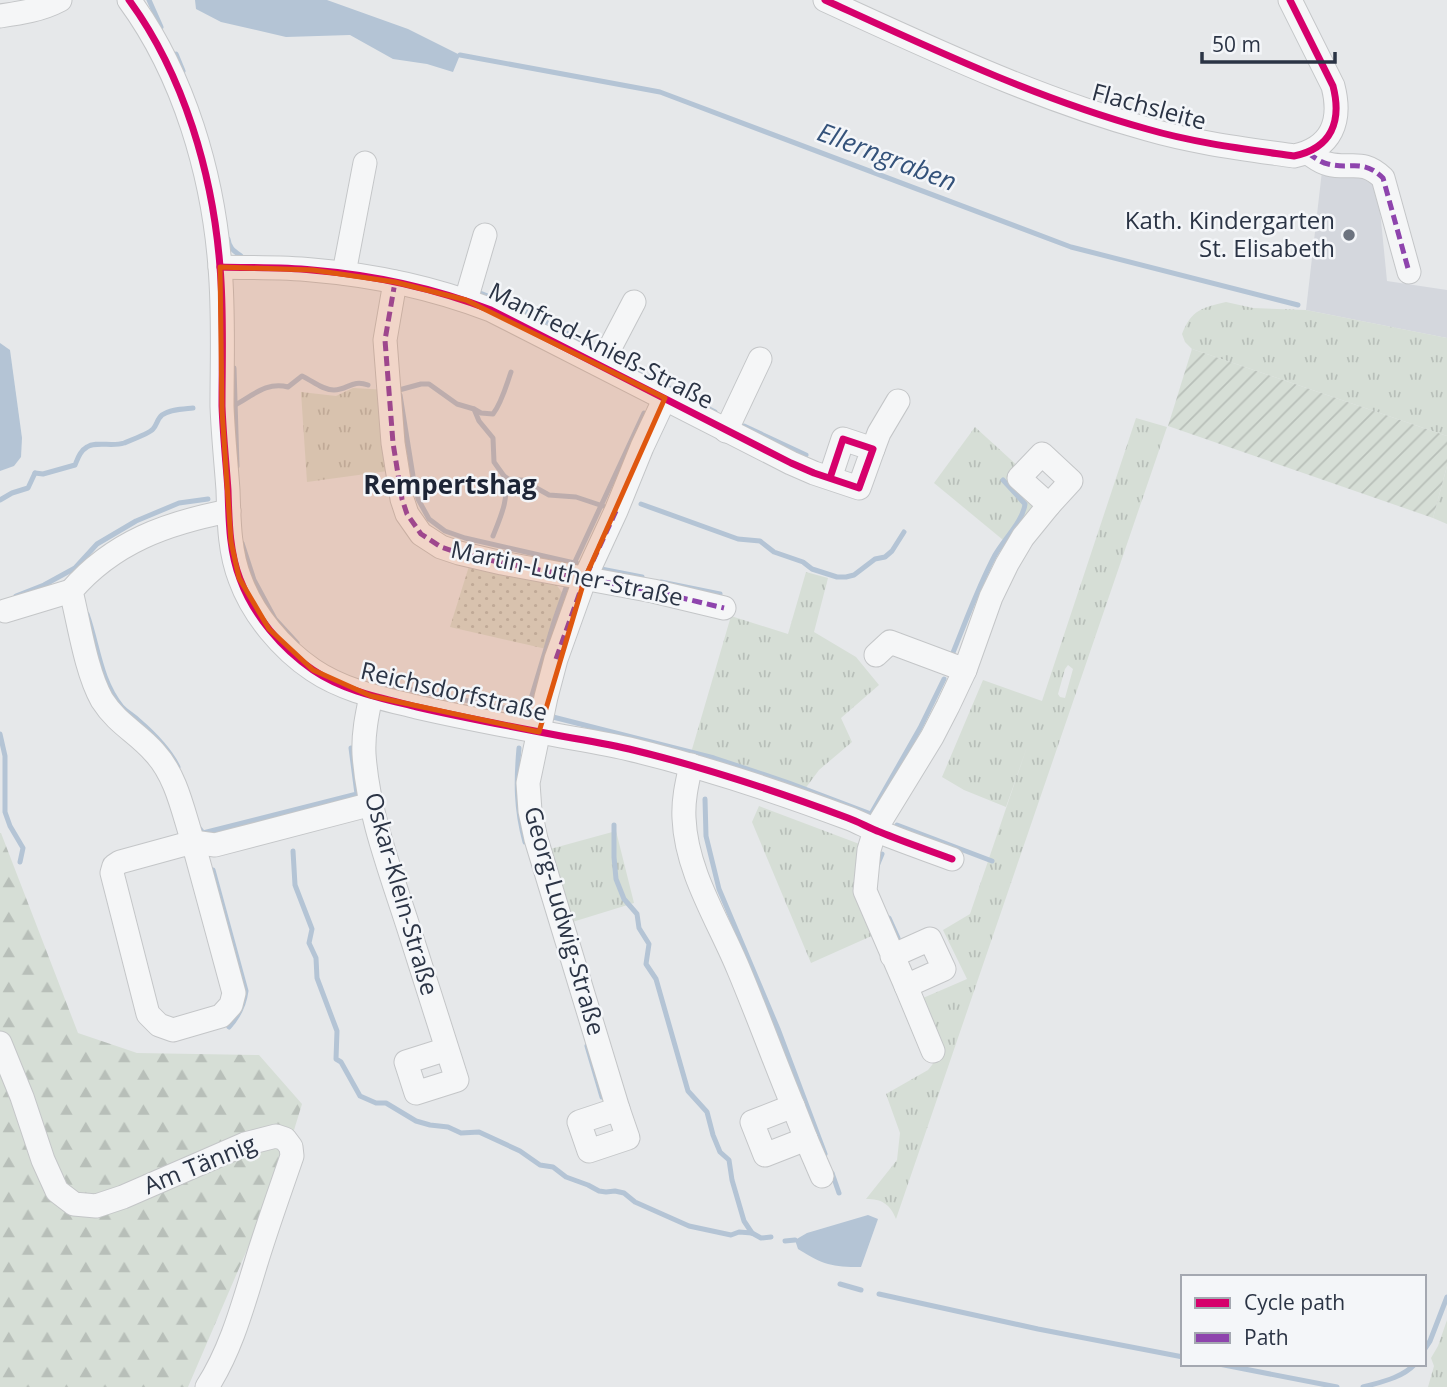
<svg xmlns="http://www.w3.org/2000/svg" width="1447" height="1387" font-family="'Open Sans',sans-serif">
<defs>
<pattern id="grass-tufts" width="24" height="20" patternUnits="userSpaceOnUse" patternTransform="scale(1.75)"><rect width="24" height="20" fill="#d6ded6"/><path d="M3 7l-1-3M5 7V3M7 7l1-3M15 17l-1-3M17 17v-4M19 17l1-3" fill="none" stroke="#b8bfb9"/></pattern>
<pattern id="forest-firs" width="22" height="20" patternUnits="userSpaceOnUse" patternTransform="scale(1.75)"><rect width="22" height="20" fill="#d6ded6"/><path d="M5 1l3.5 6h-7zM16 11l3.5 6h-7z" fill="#b8bfb9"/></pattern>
<pattern id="park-dots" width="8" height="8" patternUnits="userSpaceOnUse" patternTransform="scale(1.75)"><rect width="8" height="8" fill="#d6ded6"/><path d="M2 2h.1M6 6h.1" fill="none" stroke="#b8bfb9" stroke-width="1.8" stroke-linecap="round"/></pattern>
<pattern id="garden-furrows" width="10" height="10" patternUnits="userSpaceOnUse" patternTransform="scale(1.75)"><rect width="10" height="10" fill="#d6ded6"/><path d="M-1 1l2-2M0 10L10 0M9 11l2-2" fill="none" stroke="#b8bfb9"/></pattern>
</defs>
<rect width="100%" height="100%" fill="#e6e8ea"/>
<polygon fill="#d4d7dd" points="1322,171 1365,177 1378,190 1387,281 1447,290 1447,338 1306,310"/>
<g fill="url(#grass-tufts)" fill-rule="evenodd">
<path d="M 1226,302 L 1253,308 L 1306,310 L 1447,338 L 1447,436 L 1192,349 L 1185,342 L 1182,334 C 1192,309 1202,308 1226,302 Z"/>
<polygon points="353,388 387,390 395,470 307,482 301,392 336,396"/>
<path d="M 1136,418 L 1167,427 L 896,1219 C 890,1204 882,1199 866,1199 L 897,1160 L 900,1133 L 886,1094 L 928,1070 L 943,1051 L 923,998 L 967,979 L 943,930 L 970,914 L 1027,747 L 1006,807 L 964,790 L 942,777 L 983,680 L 1042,701 ZM 1068,665 L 1073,669 L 1065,698 L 1060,697 L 1058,694 L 1065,669 Z"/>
<polygon points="975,427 1021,469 1042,511 1014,549 934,483"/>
<polygon points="1447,466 1447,524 1433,518"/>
<polygon points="806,572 828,578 814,632 856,657 879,685 841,718 852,742 819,770 799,797 688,763 731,616 788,634"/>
<polygon points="759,806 862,845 876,934 811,963 752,822"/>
<polygon points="616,831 634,903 566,924 543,851"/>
<polygon points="1447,1320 1447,1387 1428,1387 1434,1366 1431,1358 1438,1346"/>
</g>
<polygon fill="url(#forest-firs)" points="0,833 1,833 78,1033 137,1053 259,1055 302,1104 283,1166 188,1387 0,1387"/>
<polygon fill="url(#park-dots)" points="470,563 556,584 565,597 565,604 551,650 450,627"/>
<polygon fill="url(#garden-furrows)" points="1192,349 1447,436 1447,466 1433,518 1168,426"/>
<g fill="#b4c4d5">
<polygon points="195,0 327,0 408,29 460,55 453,72 427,64 393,59 350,35 286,37 221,22 196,9"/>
<polygon points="0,343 10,350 22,438 21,457 14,466 0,471"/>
<path d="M 868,1215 L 878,1219 L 861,1267 C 832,1267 823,1265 798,1249 L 795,1240 L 807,1233 Z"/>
</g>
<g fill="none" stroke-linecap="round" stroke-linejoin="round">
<g stroke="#b4c4d5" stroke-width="5">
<polyline points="149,0 161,27"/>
<polyline points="176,54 183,71"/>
<polyline points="460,55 660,92 1071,247 1298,305"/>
<path d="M 228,239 C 229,248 234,251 241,256"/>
<polyline points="480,293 525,311 594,348"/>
<polyline points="616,360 715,412"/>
<polyline points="234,368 237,466"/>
<polyline points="399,390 421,384 429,384 457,404 474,409 479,421 493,438 494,462 504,476 510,480 522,480 549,495 576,497 603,506"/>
<polyline points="400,395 413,476 418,499 429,519 445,531 465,538 583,565"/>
<path d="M 235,405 C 252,396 267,381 288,387 L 302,376 C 313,381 322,390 334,390 C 348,390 352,379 368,385"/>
<path d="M 474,409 L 481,413 L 493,414 C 502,402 506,386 511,372"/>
<polyline points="744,426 806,455"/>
<path d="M 35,473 L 43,474 L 75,465 C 78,458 80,451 87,447 C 96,441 112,447 124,443 C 129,441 150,433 153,429 C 157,425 157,419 162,415 C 170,409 183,409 193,408"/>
<polyline points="0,500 12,493 28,488 35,473"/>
<polyline points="641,504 738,539 760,541 774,552 803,562 812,569 837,577 846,577 854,575 875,559 885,557 892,551 904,532"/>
<path d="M 493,536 C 501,516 510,497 504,476"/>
<polyline points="242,543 254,580 275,619 297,643"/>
<polyline points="573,566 644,413"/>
<polyline points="596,568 642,577"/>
<polyline points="661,582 720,594"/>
<polyline points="16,596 44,585 75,568 97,544 136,521 179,503 208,499"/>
<path d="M 87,614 C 98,645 100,680 122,707 C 127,712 134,716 139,721 C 154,734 169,749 178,767"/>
<path d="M 952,655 C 966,621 978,587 995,555 C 1004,539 1023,521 1025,504 L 1003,480"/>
<polyline points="381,684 536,714"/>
<polyline points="527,712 554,622 568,582"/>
<polyline points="549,716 714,758 789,783 871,814 920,728 944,679"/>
<polyline points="0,734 5,756 5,812 10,826 23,848 20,862"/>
<path d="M 519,748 C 516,782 516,809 525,842"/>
<polyline points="705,799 706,836 719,889 778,1029 825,1154"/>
<polyline points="614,825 614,857 616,879 624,899 637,914 639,928 649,944 646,964 656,979 688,1091 707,1112 713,1135 720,1152 729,1160 732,1180 744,1221 752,1233"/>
<polyline points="897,825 992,861"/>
<polyline points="200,829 203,833 357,794 351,748"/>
<polyline points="293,851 295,885 312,929 309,943 316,958 317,978 337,1031 336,1059 341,1062 360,1096 376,1103 386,1103 416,1121 430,1125 448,1127 461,1133 479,1132 520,1151 540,1165 553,1167 566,1177 588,1185 599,1191 606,1192 615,1191 624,1193 635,1202 689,1226 731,1235 739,1232 752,1233 761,1238 771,1237"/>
<polyline points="877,866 882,854"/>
<path d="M 213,870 L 246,991 C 244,1006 239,1016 229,1027"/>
<polyline points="889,918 898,938"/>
<polyline points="587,1046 602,1097"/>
<polyline points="832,1173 839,1193"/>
<polyline points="785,1241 795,1240"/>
<polyline points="840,1284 861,1290"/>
<polyline points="879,1294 1038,1329 1183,1357"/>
<polyline points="1424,1350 1430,1341 1447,1297"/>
<polyline points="1219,1364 1337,1387"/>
<path d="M 1363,1387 C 1381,1382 1402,1378 1415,1364"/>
</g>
<g stroke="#c4c6c8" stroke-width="25">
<g id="minor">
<path d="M 129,0 C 184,75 213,175 220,267 C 224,313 222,360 222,406 C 223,434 226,462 228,490 C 229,519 229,551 240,579 C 253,615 282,649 313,670 C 344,691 381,698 417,707 C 465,718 513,727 561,736 C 584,740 607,744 629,749 C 704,767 776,791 848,818 C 859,822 869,828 880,832 C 904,842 928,850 952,859"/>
<path d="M 825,0 C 930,48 1035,98 1147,129 C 1195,143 1245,149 1294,156 C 1332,148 1342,121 1333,86 L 1290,0"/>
<path d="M 0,16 C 21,13 41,10 60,0"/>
<path d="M 1308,153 C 1314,157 1321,163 1328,164 C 1352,170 1362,158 1383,178 L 1409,272"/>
<path d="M 220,267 C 251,268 282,267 312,270 C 373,275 434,288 491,310 L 791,463 L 814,473 L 859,488 L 873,449 L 843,439 L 830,478"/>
<polyline points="344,273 365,163"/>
<polyline points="395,282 385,340 393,443 402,499 407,514 421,534 441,547 459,553 502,563 653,591 724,608"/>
<polyline points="466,300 485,235"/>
<polyline points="601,365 634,302"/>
<polyline points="726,431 760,359"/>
<polyline points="873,449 879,433 898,401"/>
<polygon points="1042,454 1071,481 1049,505 1019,478"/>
<path d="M 229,511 C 167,523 113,542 71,591 C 79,623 86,672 102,700 C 118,725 137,732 155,753 C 177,777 183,812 193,842 L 215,845 L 372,804"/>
<polyline points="5,611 71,591"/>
<polyline points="876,655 890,642 965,670"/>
<path d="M 371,696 C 367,715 363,734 364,754 C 368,813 390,870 408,926 C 424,977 440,1028 457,1080 L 416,1093 L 406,1062 L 447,1049"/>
<path d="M 691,765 C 687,783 683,800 684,818 C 686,871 718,920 738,968 C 757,1013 774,1060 793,1106"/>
<polygon points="193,842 234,993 231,1005 221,1016 173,1030 159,1025 148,1014 112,873 114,866 120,862"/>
<polyline points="892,956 930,939 944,969 906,986 865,891 869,850 875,830 932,737 948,706 965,670 991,597 1007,564 1023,537 1049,505"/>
<polyline points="906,986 933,1051"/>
<path d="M 0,1043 L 22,1097 L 43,1160 L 57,1191 L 74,1204 L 96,1206 L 123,1197 L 245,1144 L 276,1136 L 285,1139 L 291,1147 L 292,1156 C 280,1191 267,1227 256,1263 C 243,1305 231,1350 207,1387"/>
<polygon points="793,1106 806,1139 765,1155 752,1122"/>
<polyline points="618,1109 536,839 530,811 528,783 546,697 556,659 585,578 616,511 642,447 665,398"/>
<polygon points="618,1109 628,1138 589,1151 579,1122"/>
<polyline points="806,1139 822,1176"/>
</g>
</g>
<use href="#minor" stroke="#f5f6f7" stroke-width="23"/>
<g stroke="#8e44ad" stroke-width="5" stroke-dasharray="10 5" stroke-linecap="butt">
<path d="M 1308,153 C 1314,157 1321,163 1328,164 C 1352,170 1362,158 1383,178 L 1409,272"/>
<polyline points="395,282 385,340 393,443 402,499 407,514 421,534 441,547 459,553 502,563 653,591 724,608"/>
<polyline points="556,659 585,578 616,511"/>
</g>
<g stroke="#f4f6f9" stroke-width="11">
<g id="cycleway">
<path d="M 129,0 C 184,75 213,175 220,267 C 224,313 222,360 222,406 C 223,434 226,462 228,490 C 229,519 229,551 240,579 C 253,615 282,649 313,670 C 344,691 381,698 417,707 C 465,718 513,727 561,736 C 584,740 607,744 629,749 C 704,767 776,791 848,818 C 859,822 869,828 880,832 C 904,842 928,850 952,859"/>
<path d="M 825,0 C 930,48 1035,98 1147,129 C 1195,143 1245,149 1294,156 C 1332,148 1342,121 1333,86 L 1290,0"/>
<path d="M 220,267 C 251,268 282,267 312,270 C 373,275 434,288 491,310 L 791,463 L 814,473 L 859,488 L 873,449 L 843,439 L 830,478"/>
</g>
</g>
<use href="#cycleway" stroke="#d6006c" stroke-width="7"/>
</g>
<path fill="#df570f" fill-opacity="0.2" stroke="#df570f" stroke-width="5" stroke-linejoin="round" d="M 220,267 L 313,270 L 395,282 L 466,300 L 665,398 L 585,578 L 539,732 L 371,696 L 313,670 L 269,629 L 239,578 L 231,542 L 222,411 Z"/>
<circle fill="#6c737f" stroke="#f4f6f9" stroke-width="2.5" cx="1349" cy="235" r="7"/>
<g text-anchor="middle" stroke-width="5" stroke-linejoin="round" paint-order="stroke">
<g font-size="24" fill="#2b3445" stroke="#f4f6f9">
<text transform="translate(1149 107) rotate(15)" y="8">Flachsleite</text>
<text transform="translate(601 346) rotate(27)" y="8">Manfred-Knieß-Straße</text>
<text transform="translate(567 574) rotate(12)" y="8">Martin-Luther-Straße</text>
<text transform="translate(454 692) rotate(13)" y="8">Reichsdorfstraße</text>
<text transform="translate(401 894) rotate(74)" y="8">Oskar-Klein-Straße</text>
<text transform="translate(564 921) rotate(74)" y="8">Georg-Ludwig-Straße</text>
<text transform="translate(200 1165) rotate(-22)" y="8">Am Tännig</text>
</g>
<g font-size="24" fill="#2b3445" stroke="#f4f6f9" text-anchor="end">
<text x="1335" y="229">Kath. Kindergarten<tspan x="1335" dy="28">St. Elisabeth</tspan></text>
</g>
<g font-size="26" font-style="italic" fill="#34527a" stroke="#f4f6f9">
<text transform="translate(887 157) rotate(21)" y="9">Ellerngraben</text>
</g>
<g font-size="26" font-weight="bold" fill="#1d2536" stroke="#f4f6f9">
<text x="450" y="494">Rempertshag</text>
</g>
</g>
<rect x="1181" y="1275" width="245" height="91" fill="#f4f6f9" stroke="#a4a8b1" stroke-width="2"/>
<rect x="1195" y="1298" width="35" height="10" fill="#d6006c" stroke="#a4a8b1" stroke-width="2"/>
<text x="1244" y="1310" font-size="21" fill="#2b3445">Cycle path</text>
<rect x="1195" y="1333" width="35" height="10" fill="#8e44ad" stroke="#a4a8b1" stroke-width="2"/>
<text x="1244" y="1345" font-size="21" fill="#2b3445">Path</text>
<path d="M1202 52v10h133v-10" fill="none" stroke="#2b3445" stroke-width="3.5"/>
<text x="1212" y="52" font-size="21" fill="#2b3445" stroke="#f4f6f9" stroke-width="5" paint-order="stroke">50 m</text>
</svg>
